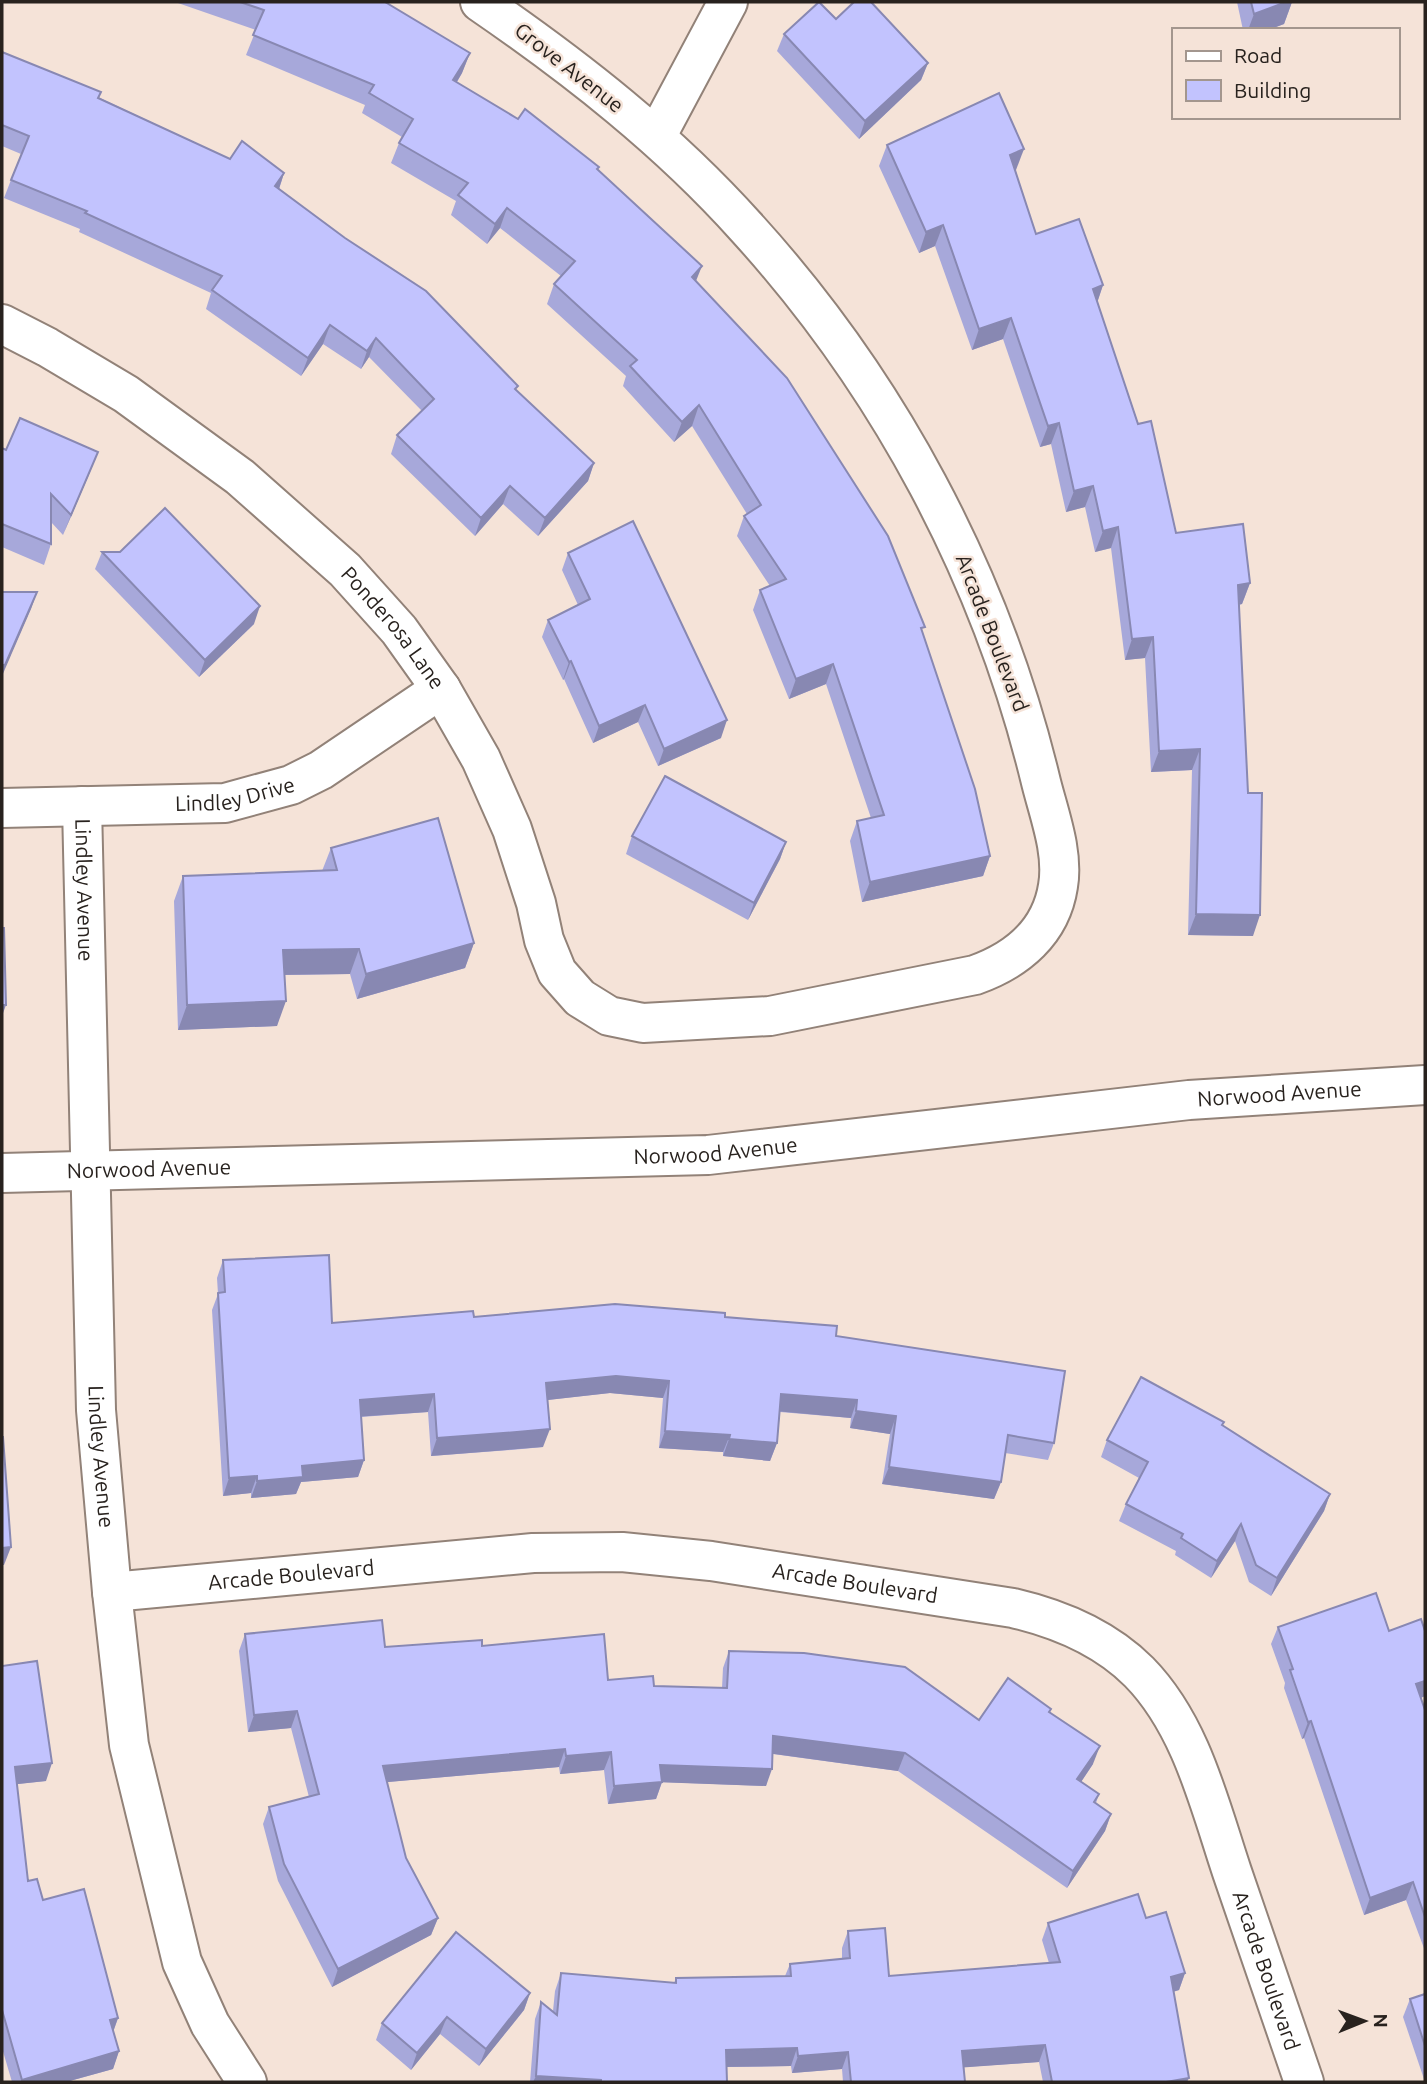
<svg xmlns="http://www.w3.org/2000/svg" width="1427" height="2084" font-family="Ubuntu,sans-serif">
<rect width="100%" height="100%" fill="#f5e3d8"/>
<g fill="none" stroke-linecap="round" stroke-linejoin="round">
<g stroke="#928278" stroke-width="42">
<g id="street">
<polyline points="656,137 728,2"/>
<path id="s1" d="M 2,324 L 47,347 L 126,394 L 240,477 L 345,570 L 399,630 L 441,689 L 481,759 L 512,829 L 536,903 L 544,940 L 557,972 L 580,998 L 609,1016 L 643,1023 L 770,1016 L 975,975 C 1017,960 1051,932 1058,886 C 1064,851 1048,812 1040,778 C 990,573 888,383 746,227 C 668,140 576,68 480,2"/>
<path id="s2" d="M 82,806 L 96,1410 L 112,1592 L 129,1745 L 182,1962 L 210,2024 L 247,2082"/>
<path id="s3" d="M 2,808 L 225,803 L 291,785 L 321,770 L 441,689"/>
<path id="s4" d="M 112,1592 L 533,1553 L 622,1552 L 711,1561 L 1013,1608 C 1060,1619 1104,1637 1139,1672 C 1191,1725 1209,1803 1232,1872 C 1256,1942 1280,2012 1304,2082"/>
</g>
</g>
<g stroke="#928278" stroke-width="42">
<g id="secondary">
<path id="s5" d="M 2,1173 L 708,1155 L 1189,1100 L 1425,1085"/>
</g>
</g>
<use href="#street" stroke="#fff" stroke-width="38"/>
<use href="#secondary" stroke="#fff" stroke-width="38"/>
</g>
<g fill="#a7a8da">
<polygon points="175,2 385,2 470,53 462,73 457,82 598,170 696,282 923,633 990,856 983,876 862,902 850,841 857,821 871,818 826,684 789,699 753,610 760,590 770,586 737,536 744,516 747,514 692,426 674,442 623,386 626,376 547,304 554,284 561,276 500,228 487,244 451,215 456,201 391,163 399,143 402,137 362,113 365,105 246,55 256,30"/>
<polygon points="1237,2 1292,2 1284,24 1268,30 1243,30"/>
<polygon points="836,19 928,63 921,80 859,139 777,51 784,34"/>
<polygon points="2,52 230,159 284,173 279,189 516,391 594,463 588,481 538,536 503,504 475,536 391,454 397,435 422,411 369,357 361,369 323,344 301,376 206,309 211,293 79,232 80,229 4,198 21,154 2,146"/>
<polygon points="887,145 1016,170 1015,170 1036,234 1103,285 1097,303 1176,533 1250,583 1242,604 1239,605 1253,936 1188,935 1192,770 1151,772 1145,658 1125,660 1111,548 1095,552 1085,507 1066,512 1051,444 1040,447 1003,339 972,350 935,246 919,253 879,166"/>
<polygon points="2,448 90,472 63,535 51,522 51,544 44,565 2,547"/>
<polygon points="102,552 254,624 199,677 95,569"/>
<polygon points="568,553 721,738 658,766 638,722 593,743 564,679 563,680 542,637 548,620 578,605 562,570"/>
<polygon points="632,836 786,842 780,859 748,920 626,854"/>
<polygon points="331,848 474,943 465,968 357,999 350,974 285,975 277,1026 178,1030 174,901 183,876 322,871"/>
<polygon points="223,1260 332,1323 474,1317 725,1317 836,1336 1054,1443 1048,1460 1005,1453 1001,1482 994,1499 882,1484 890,1434 850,1428 851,1418 780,1412 777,1443 770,1461 723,1456 723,1452 659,1448 663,1398 610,1393 547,1400 543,1447 511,1450 431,1456 428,1412 361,1417 364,1460 358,1477 301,1482 296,1494 251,1498 251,1493 223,1496 212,1310 218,1294 217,1278"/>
<polygon points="1222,1425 1330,1494 1324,1511 1271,1596 1249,1582 1235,1541 1211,1578 1175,1555 1176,1551 1119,1521 1126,1504 1139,1478 1101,1457 1107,1440"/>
<polygon points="1278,1627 1389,1631 1425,1696 1421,1698 1425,1710 1425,1951 1406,1900 1364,1915 1304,1738 1302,1739 1284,1688 1285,1683 1271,1644"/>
<polygon points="245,1634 385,1647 482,1646 608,1680 654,1686 722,1688 723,1668 729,1651 979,1720 1051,1709 1050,1713 1093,1764 1081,1782 1099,1794 1096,1803 1111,1814 1105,1831 1067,1888 898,1771 773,1754 766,1786 662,1782 656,1799 608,1804 604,1770 560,1774 559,1767 387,1782 406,1858 438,1918 431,1935 332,1987 278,1881 263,1824 269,1807 309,1797 291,1728 248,1732 239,1651"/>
<polygon points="2,1666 46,1781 17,1784 28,1881 43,1900 118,2018 113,2032 119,2051 113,2069 66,2082 12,2082 2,2048"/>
<polygon points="1146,1918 1185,1973 1179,1990 1173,1992 1187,2082 1043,2082 1039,2062 964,2067 965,2082 843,2082 842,2069 792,2073 791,2066 726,2067 727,2082 530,2082 535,2019 541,2002 553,2011 555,1991 561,1973 674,1983 676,1978 785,1976 790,1964 842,1959 842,1948 848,1931 889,1976 1049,1963 1042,1940 1048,1923"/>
<polygon points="530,1993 524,2010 479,2066 440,2034 411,2070 376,2040 382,2023"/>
<polygon points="1425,1994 1425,2082 1403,2017 1410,1999"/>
</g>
<g fill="#8888b2">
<polygon points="1286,2 1292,2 1284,24 1268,30 1248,30 1254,14"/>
<polygon points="470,53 462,73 446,100 453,80"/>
<polygon points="928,63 921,80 859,139 865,121"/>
<polygon points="1024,149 1016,170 1002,176 1010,155"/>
<polygon points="284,173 278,192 275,186"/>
<polygon points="507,208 500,228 487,244 495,224"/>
<polygon points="943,225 935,246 919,253 926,232"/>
<polygon points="702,266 694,286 692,277"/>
<polygon points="1103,285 1096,306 1093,289"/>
<polygon points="1011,318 1003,339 972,350 979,329"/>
<polygon points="330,325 323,344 301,376 308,358"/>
<polygon points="376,338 369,357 361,369 367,351"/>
<polygon points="699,405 692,426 674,442 682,422"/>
<polygon points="1059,423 1051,444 1040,447 1048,426"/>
<polygon points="98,452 90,472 63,535 71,515"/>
<polygon points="594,463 588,481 538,536 545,518"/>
<polygon points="510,486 503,504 475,536 481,518"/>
<polygon points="1093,486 1085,507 1066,512 1074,491"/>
<polygon points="1118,527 1111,548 1095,552 1103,531"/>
<polygon points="1250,583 1242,604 1230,606 1238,585"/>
<polygon points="37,592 31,609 2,676 2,665"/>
<polygon points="260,606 254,624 199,677 205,660"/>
<polygon points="1153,637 1145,658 1125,660 1132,639"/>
<polygon points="571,661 564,679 563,680 569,662"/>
<polygon points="833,664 826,684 789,699 796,679"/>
<polygon points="645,705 638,722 593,743 599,726"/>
<polygon points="727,720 721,738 658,766 664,749"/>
<polygon points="1200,749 1192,770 1151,772 1159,751"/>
<polygon points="786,842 780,859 748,920 754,903"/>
<polygon points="990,856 983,876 862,902 870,882"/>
<polygon points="1196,914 1260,915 1253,936 1188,935"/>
<polygon points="474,943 465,968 357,999 366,974"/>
<polygon points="359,949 350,974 274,975 283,950"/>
<polygon points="286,1001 277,1026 178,1030 187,1005"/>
<polygon points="2,1005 6,1005 2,1016"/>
<polygon points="616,1376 669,1381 663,1398 610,1393 539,1401 546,1383"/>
<polygon points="434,1394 428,1412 354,1417 360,1400"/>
<polygon points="781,1394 857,1400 851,1418 775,1411"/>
<polygon points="856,1411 896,1416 890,1434 850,1428"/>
<polygon points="550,1429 543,1447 431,1456 437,1438"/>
<polygon points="665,1431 730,1435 723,1452 659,1448"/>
<polygon points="729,1439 777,1443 770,1461 723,1456"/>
<polygon points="364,1460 358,1477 301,1482 296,1494 251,1498 257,1481 302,1466"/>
<polygon points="889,1467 1001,1482 994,1499 882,1484"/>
<polygon points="257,1476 251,1493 223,1496 229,1478"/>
<polygon points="1330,1494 1324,1511 1271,1596 1277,1578"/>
<polygon points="1241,1524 1235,1541 1211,1578 1217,1561"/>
<polygon points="11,1547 4,1565 2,1565 2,1548"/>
<polygon points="1425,1681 1425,1696 1410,1702 1416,1684"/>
<polygon points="297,1711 291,1728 248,1732 254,1715"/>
<polygon points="1311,1721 1304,1738 1302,1739 1308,1722"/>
<polygon points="773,1736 905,1753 898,1771 767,1753"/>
<polygon points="1100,1746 1093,1764 1071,1797 1077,1779"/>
<polygon points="565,1749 559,1767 377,1783 383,1766"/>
<polygon points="611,1752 604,1770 560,1774 566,1756"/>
<polygon points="52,1763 46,1781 9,1785 15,1767"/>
<polygon points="660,1765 772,1769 766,1786 654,1782"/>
<polygon points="662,1782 656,1799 608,1804 614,1786"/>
<polygon points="1111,1814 1105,1831 1067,1888 1073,1871"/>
<polygon points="1413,1882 1406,1900 1364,1915 1370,1898"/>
<polygon points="438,1918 431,1935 332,1987 338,1969"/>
<polygon points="1185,1973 1179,1990 1165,1994 1171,1977"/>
<polygon points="530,1993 524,2010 479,2066 486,2049"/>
<polygon points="447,2017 440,2034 411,2070 417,2053"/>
<polygon points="118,2018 112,2035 110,2020"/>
<polygon points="1045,2045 1039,2062 956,2068 962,2051"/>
<polygon points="797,2048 791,2066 720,2067 726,2050"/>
<polygon points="119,2051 113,2069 66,2082 21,2082 22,2080"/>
<polygon points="848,2052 842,2069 792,2073 798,2056"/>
<polygon points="536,2076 601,2080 600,2082 533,2082"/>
<polygon points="1189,2078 1187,2082 1166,2082"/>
</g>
<g fill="#c2c3fe" stroke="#8888b2" stroke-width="2">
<polygon points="240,2 385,2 470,53 453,80 518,119 525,109 599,167 597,169 702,266 692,277 787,378 888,536 925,627 921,628 975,789 990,856 870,882 857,821 884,815 833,664 796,679 760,590 786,579 744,516 761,505 699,405 682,422 630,366 637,360 554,284 575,261 507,208 495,224 458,195 468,183 399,143 413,119 369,93 374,85 253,35 264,10"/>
<polygon points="819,2 836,19 854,2 871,2 928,63 865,121 784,34"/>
<polygon points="1251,2 1286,2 1254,14"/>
<polygon points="2,52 101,92 98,98 230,159 242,141 284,173 275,186 345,238 426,291 518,386 515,389 594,463 545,518 510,486 481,518 397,435 434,399 376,338 367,351 330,325 308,358 212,290 222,276 85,213 87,211 11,180 29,136 2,125"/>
<polygon points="999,93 1024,149 1010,155 1036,234 1079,219 1103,285 1093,289 1138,424 1151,421 1176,533 1243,524 1250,583 1238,585 1248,793 1262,793 1260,915 1196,914 1200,749 1159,751 1153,637 1132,639 1118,527 1103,531 1093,486 1074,491 1059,423 1048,426 1011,318 979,329 943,225 926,232 887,145"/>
<polygon points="20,418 98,452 71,515 51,494 51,544 2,524 2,448 6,450"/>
<polygon points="165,508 260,606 205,660 102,552 120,552"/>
<polygon points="633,521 727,720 664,749 645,705 599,726 571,661 569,662 548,620 590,599 568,553"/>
<polygon points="2,592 37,592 5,665 2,665"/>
<polygon points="665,776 786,842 754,903 632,836"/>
<polygon points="438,818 474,943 366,974 359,949 283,950 286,1001 187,1005 183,876 337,870 331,848"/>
<polygon points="2,928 4,928 6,1005 2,1005"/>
<polygon points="329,1255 332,1323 473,1311 474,1317 615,1304 725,1313 725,1317 837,1326 836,1336 1065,1371 1054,1443 1008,1435 1001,1482 889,1467 896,1416 856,1411 857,1400 781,1394 777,1443 729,1439 730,1435 665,1431 669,1381 616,1376 546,1383 550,1429 517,1432 437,1438 434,1394 360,1400 364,1460 302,1466 303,1477 257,1481 257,1476 229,1478 218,1293 225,1292 223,1260"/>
<polygon points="1141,1377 1224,1422 1222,1425 1330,1494 1277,1578 1256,1565 1241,1524 1217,1561 1181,1538 1183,1534 1126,1504 1148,1462 1107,1440"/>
<polygon points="2,1437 3,1437 11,1547 2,1548"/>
<polygon points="1376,1593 1389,1631 1421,1619 1425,1631 1425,1681 1416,1684 1425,1710 1425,1917 1413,1882 1370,1898 1311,1721 1308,1722 1290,1670 1293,1669 1278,1627"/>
<polygon points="382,1620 385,1647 482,1640 482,1646 604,1634 608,1680 653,1676 654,1686 727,1688 729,1651 804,1653 905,1667 979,1720 1008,1678 1051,1709 1049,1712 1100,1746 1077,1779 1099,1794 1094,1802 1111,1814 1073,1871 905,1753 773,1736 772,1769 660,1765 662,1782 614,1786 611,1752 566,1756 565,1749 383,1766 406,1858 438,1918 338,1969 284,1864 269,1807 319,1794 297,1711 254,1715 245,1634"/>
<polygon points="37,1661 52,1763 15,1767 28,1881 37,1879 43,1900 84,1889 118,2018 110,2020 119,2051 22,2080 2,2010 2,1666"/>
<polygon points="1138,1894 1146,1918 1166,1912 1185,1973 1171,1977 1189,2078 1166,2082 1052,2082 1045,2045 962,2051 965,2082 851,2082 848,2052 798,2056 797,2048 726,2050 727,2082 601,2082 601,2080 536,2076 541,2002 557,2015 561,1973 676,1983 676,1978 791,1976 790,1964 850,1958 848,1931 885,1928 889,1976 1060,1962 1048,1923"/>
<polygon points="456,1932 530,1993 486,2049 447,2017 417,2053 382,2023"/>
<polygon points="1425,1994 1425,2046 1410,1999"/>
</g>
<g text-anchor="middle" stroke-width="5" stroke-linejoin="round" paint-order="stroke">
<g font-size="21" fill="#28221e" stroke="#f5e3d8">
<text transform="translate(569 68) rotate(38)" y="7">Grove Avenue</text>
<text dy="7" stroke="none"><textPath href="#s1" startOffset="499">Ponderosa Lane</textPath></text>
<text transform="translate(992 633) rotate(69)" y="7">Arcade Boulevard</text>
<text dy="7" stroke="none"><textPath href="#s3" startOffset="234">Lindley Drive</textPath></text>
<text dy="7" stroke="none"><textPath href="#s2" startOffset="84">Lindley Avenue</textPath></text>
<text dy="7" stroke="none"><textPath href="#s5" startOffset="1281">Norwood Avenue</textPath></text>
<text dy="7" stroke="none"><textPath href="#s5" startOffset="714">Norwood Avenue</textPath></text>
<text dy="7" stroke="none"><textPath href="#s5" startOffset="147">Norwood Avenue</textPath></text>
<text dy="7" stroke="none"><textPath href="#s2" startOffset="651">Lindley Avenue</textPath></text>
<text dy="7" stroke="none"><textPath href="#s4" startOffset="180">Arcade Boulevard</textPath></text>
<text dy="7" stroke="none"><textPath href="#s4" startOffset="747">Arcade Boulevard</textPath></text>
<text dy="7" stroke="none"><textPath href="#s4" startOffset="1377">Arcade Boulevard</textPath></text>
</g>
</g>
<rect width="1427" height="2084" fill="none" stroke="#28221e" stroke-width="7"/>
<rect x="1172" y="28" width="228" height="91" fill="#f5e3d8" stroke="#a3968e" stroke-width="2"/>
<rect x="1186" y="51" width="35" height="10" fill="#ffffff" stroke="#a3968e" stroke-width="2"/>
<text x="1234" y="63" font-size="21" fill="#28221e">Road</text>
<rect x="1186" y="80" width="35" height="21" fill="#c2c3fe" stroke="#a3968e" stroke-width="2"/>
<text x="1234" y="98" font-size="21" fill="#28221e">Building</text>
<g transform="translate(1364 2021) rotate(89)" stroke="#f5e3d8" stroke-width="5" paint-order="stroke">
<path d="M0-5L12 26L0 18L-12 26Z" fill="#28221e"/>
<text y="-10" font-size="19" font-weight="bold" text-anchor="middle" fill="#28221e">N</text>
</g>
</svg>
